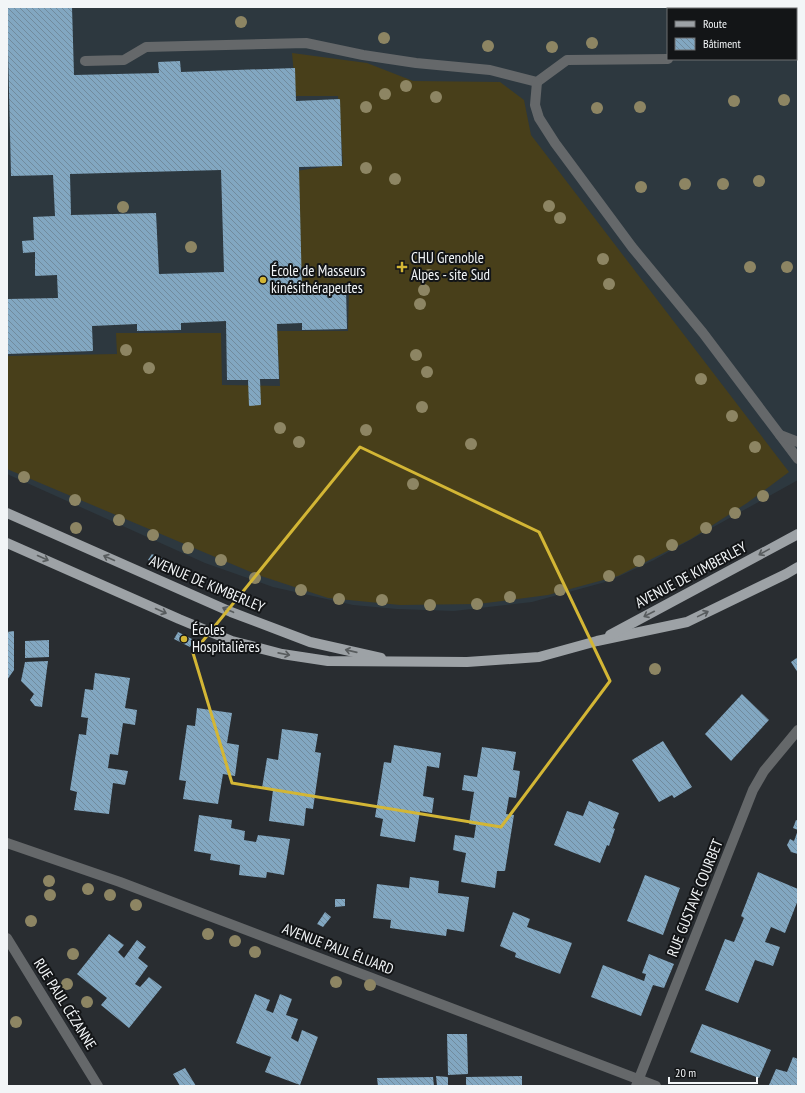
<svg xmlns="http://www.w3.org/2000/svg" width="805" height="1093" font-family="'PT Sans Narrow',sans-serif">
<defs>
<pattern id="building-back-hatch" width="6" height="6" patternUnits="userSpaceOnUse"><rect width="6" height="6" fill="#82a7c1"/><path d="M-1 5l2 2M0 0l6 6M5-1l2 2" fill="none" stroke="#718b9d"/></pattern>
</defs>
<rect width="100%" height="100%" fill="#292d31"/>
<path fill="#2d383f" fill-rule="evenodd" d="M 7,7 L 798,7 L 798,480 L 654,560 L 609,581 L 532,602 L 454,611 L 397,609 L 353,605 L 273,587 L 205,563 L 7,474 ZM 668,9 L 796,9 L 796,59 L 668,59 Z"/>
<polygon fill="#483f1a" points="292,53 367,63 413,81 500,82 524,100 531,135 789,472 747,503 691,539 618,576 548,595 478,604 400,605 328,598 258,575 7,469 7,356 117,354 116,333 221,333 222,385 280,386 277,331 348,331 349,286 302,284 296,171 343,164 338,96 296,96"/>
<g fill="url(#building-back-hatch)" fill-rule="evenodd">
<path d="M 7,7 L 72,7 L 74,75 L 159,73 L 158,62 L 180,61 L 181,72 L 295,68 L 296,101 L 340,99 L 342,166 L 299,167 L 302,290 L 346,288 L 347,329 L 302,330 L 302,323 L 277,324 L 279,379 L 260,379 L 261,405 L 249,406 L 248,380 L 227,380 L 226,321 L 181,323 L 181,330 L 137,331 L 137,324 L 92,326 L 93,351 L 7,354 L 7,299 L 58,298 L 57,275 L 35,276 L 35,252 L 23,253 L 22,241 L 34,240 L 33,217 L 55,216 L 53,175 L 11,176 ZM 221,170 L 224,272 L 159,274 L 156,213 L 71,215 L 70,174 Z"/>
<polygon points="152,554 168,561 164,568 148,560"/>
<polygon points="14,631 14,670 7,680 7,632"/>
<polygon points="178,632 194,640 190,647 174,639"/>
<polygon points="49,640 49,657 25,658 25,641"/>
<polygon points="798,657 798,673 791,662"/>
<polygon points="48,661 42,707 35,706 30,700 34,694 21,681 25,662"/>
<polygon points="95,673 130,678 125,708 137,710 135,725 123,723 118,755 110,754 108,768 128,771 125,785 113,783 109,814 74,810 77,792 70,790 79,734 86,735 88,718 81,717 85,689 93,690"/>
<polygon points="742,694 769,720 731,761 705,734"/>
<polygon points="197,708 232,713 227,743 239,745 235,776 223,774 218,804 183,799 186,781 179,780 187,725 195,726"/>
<polygon points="282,729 318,734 315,752 321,753 313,809 306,808 304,826 269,821 273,790 262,788 267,758 278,760"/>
<polygon points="663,741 692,787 674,798 672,795 659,802 632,760"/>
<polygon points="394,745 441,753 439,768 427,766 423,796 434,798 432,813 420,811 415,842 380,836 383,819 375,817 384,762 391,763"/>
<polygon points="482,747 516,752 513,770 520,771 516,798 509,797 506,814 514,815 505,871 497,871 495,888 461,882 466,853 453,850 455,835 474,838 476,825 469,824 474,792 462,790 464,775 477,777"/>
<polygon points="589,801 619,813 613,828 615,829 609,846 607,845 600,863 554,845 567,811 583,816"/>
<polygon points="199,815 232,820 231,828 245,831 244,840 256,842 258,835 290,839 284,875 267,872 266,878 239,875 240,865 210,860 211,854 194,851"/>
<polygon points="796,820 798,820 798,830 793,828"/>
<polygon points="798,830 798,854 791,852 787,845 790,839 794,841"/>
<polygon points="758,872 798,889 798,900 785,933 771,927 765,942 780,947 773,966 755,960 738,1003 705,990 725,939 734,942 744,918 741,916"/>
<polygon points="645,875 680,888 663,935 627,921"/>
<polygon points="410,877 439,881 438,893 469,897 464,932 447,929 446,936 390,928 391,920 373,918 377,884 409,888"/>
<polygon points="335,899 345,899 345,906 335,907"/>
<polygon points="325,912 331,917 323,927 317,924"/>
<polygon points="513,912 530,919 527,927 572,943 560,974 515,957 516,953 500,946"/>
<polygon points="109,934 124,945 118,952 124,958 137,940 146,947 138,958 148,966 135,984 140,987 149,977 162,987 129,1028 101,1005 107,998 77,974"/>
<polygon points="649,954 674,964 664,988 653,985 641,1016 591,997 603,965 644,981 646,974 642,973"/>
<polygon points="255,994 270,1000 266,1010 273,1013 280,994 292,999 286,1015 298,1019 291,1038 298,1042 302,1030 318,1037 300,1085 265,1072 271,1057 236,1043"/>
<polygon points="702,1024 771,1050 759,1078 690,1052"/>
<polygon points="447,1034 467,1034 468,1074 448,1075"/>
<polygon points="793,1057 798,1059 798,1086 769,1085 776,1069 787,1072"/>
<polygon points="185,1068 196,1086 180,1086 173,1074"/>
<polygon points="436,1076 448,1077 448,1086 437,1086"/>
<polygon points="522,1076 522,1086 466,1086 466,1077"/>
<polygon points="433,1077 434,1086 378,1086 377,1078"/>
</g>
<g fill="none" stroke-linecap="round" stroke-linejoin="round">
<g stroke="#65686a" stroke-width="10">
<polyline points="685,9 686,7"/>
<polyline points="85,61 124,60 146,47 306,43 363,55 416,63 490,70 537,82 567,60 668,59"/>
<polyline points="537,82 535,105 539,118 555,143 632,247 703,333 798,459"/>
<polyline points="780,435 798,442"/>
<polyline points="7,843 120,882 656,1086"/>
<polyline points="7,938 98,1086"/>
<polyline points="636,1086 753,790 764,771 798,730"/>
</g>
<g stroke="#9da2a6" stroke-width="10">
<polyline points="7,513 231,612 310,642 381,658"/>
<polyline points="7,543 179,619 232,641 282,654 328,661 467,662 539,657 597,641 687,622 786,574 798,567"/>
<polyline points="610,635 798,534"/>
</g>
</g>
<g fill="#8d8563">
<circle cx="241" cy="22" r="6"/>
<circle cx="384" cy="38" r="6"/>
<circle cx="592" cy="43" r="6"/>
<circle cx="488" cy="46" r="6"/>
<circle cx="552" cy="47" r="6"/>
<circle cx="406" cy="86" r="6"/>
<circle cx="385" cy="94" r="6"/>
<circle cx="436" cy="97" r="6"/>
<circle cx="784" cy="100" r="6"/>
<circle cx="734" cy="101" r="6"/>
<circle cx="366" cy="107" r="6"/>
<circle cx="640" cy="107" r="6"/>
<circle cx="597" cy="108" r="6"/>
<circle cx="366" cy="168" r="6"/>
<circle cx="395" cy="179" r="6"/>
<circle cx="759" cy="181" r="6"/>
<circle cx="685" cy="184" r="6"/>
<circle cx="723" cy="184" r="6"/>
<circle cx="641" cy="187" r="6"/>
<circle cx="549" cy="206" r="6"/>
<circle cx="123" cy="207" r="6"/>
<circle cx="560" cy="218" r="6"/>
<circle cx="191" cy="247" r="6"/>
<circle cx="603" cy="259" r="6"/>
<circle cx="750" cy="267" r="6"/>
<circle cx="787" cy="267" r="6"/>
<circle cx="429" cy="275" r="6"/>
<circle cx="609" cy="284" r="6"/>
<circle cx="424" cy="290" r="6"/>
<circle cx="420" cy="304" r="6"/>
<circle cx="126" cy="350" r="6"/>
<circle cx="416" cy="355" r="6"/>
<circle cx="149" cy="368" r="6"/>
<circle cx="427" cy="372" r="6"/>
<circle cx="701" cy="379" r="6"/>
<circle cx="422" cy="407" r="6"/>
<circle cx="732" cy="416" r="6"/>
<circle cx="280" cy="428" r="6"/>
<circle cx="366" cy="430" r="6"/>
<circle cx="299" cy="442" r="6"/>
<circle cx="471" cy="444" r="6"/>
<circle cx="755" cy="447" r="6"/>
<circle cx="24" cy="477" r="6"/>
<circle cx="413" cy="484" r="6"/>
<circle cx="763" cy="496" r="6"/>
<circle cx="75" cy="500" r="6"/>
<circle cx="735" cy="513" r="6"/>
<circle cx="119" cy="520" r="6"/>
<circle cx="76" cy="528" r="6"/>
<circle cx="706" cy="528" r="6"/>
<circle cx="153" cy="535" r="6"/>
<circle cx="672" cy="545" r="6"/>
<circle cx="188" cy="548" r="6"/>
<circle cx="221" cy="560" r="6"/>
<circle cx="639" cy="561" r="6"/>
<circle cx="609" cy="576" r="6"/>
<circle cx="255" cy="578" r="6"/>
<circle cx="301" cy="590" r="6"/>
<circle cx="560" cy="590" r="6"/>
<circle cx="510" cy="597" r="6"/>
<circle cx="339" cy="599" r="6"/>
<circle cx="382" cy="600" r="6"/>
<circle cx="477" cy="604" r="6"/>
<circle cx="430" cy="605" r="6"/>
<circle cx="655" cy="669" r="6"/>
<circle cx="49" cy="881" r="6"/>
<circle cx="88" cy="889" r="6"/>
<circle cx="50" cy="895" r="6"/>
<circle cx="110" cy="895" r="6"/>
<circle cx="136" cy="905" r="6"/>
<circle cx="31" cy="921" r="6"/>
<circle cx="208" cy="934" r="6"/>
<circle cx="235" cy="941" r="6"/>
<circle cx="255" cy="952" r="6"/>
<circle cx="73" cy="954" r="6"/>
<circle cx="336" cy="982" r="6"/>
<circle cx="67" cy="984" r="6"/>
<circle cx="370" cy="985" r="6"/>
<circle cx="87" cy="1002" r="6"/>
<circle cx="16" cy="1022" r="6"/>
</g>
<defs><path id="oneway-shaft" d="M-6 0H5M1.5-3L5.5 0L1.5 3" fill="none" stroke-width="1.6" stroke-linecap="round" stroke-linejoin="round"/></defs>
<g stroke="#585c5e">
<use href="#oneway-shaft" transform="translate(764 552) rotate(151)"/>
<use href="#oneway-shaft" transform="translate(43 558) rotate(24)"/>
<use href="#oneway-shaft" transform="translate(109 558) rotate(-156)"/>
<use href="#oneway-shaft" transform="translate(228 610) rotate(-157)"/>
<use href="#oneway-shaft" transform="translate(161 611) rotate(24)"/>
<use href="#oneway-shaft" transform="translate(649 614) rotate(153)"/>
<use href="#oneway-shaft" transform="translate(703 614) rotate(-26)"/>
<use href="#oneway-shaft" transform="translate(351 651) rotate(-167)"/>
<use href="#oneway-shaft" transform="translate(284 654) rotate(11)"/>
</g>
<path fill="none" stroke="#d3b635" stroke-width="3" stroke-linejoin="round" d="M 360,447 L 539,532 L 610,681 L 501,827 L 232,783 L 193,653 Z"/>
<g fill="#d3b635" stroke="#131517" stroke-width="1.5">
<path d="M400 261h4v4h4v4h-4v4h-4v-4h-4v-4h4z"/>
<circle cx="263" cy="280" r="4"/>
<circle cx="184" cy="639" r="4"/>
</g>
<g text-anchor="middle" stroke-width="4" stroke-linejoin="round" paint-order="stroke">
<g font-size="15" fill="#f2f5f7" stroke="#131517" text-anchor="start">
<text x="411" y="263">CHU Grenoble<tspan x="411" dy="17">Alpes - site Sud</tspan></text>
<text x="271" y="276">École de Masseurs<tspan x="271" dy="17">kinésithérapeutes</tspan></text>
<text x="192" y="635">Écoles<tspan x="192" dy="17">Hospitalières</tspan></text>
</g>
<g font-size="15" fill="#f2f5f7" stroke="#131517">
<text transform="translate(691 575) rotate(-28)" y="5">AVENUE DE KIMBERLEY</text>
<text transform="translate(207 584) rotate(23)" y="5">AVENUE DE KIMBERLEY</text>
<text transform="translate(695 898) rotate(-68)" y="5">RUE GUSTAVE COURBET</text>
<text transform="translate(338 949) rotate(21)" y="5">AVENUE PAUL ÉLUARD</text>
<text transform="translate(65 1004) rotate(58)" y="5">RUE PAUL CÉZANNE</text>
</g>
</g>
<rect width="805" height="1093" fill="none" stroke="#f2f5f7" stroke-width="16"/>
<rect x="667" y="8" width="130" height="52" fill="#131517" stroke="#6c6f71"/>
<rect x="675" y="21" width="20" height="6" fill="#9da2a6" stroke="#6c6f71"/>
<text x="703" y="28" font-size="12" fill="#f2f5f7">Route</text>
<rect x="675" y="38" width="20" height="12" fill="url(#building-back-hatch)" stroke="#6c6f71"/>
<text x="703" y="48" font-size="12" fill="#f2f5f7">Bâtiment</text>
<path d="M669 1077v6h88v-6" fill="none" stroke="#f2f5f7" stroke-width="2"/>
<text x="675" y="1077" font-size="12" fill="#f2f5f7" stroke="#131517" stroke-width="3" paint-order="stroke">20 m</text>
</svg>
